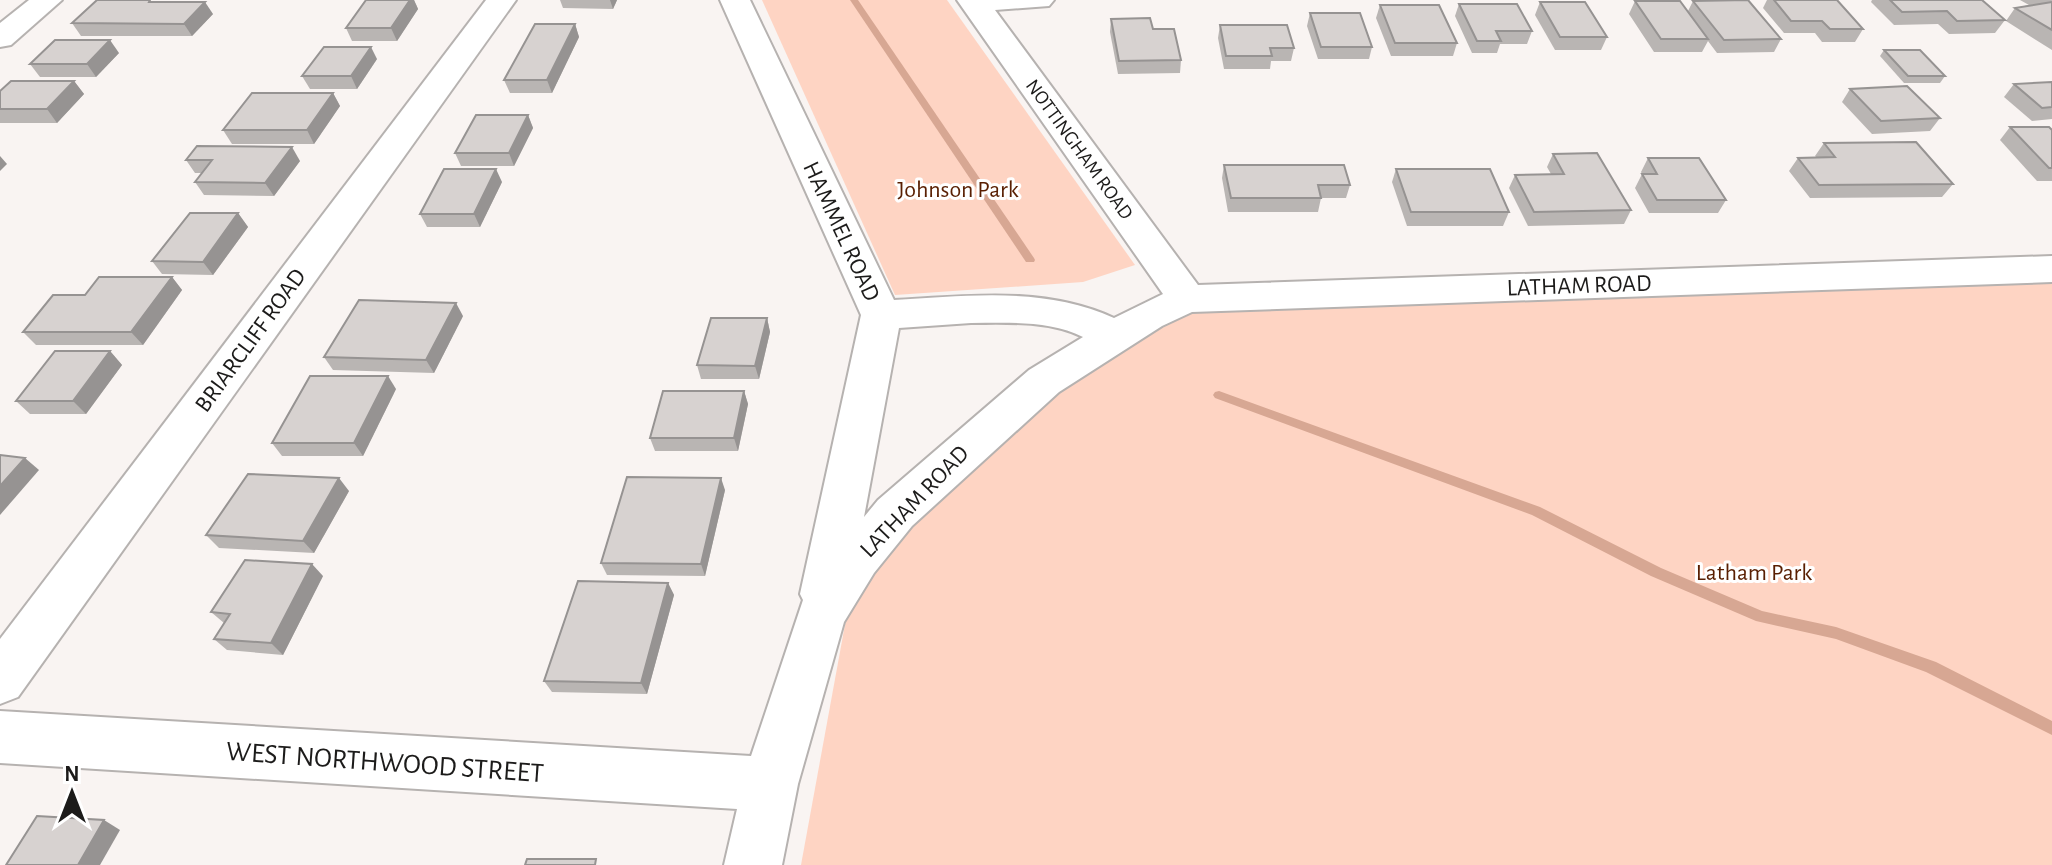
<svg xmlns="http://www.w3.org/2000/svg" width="2052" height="865" font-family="'Alegreya Sans',sans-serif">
<rect width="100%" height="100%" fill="#f9f4f2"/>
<g fill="#fed4c3">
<polygon points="762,0 947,0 1135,265 1083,282 895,295"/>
<polygon points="2052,269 2052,865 801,865 857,559 961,451 1187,299"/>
</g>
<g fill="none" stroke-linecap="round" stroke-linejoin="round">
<g fill="#d7a793" fill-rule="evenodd">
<polygon points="850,0 858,0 1034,258 1035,260 1034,262 1026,262"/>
<polygon points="1219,391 1540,507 1661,568 1762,611 1836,627 1936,662 2052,721 2052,735 1926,672 1836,639 1756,621 1651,576 1532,515 1215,398 1213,395 1215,392"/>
</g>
<g stroke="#b6b2b0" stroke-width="4">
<g id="minor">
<polygon points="29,0 62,0 11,45 0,47 0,23"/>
<polygon points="486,0 516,0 18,697 0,704 0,639"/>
<path d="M 720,0 L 750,0 L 894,300 C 967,296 1045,286 1114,318 L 1163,294 L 957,0 L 1054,0 L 1049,6 L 995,10 L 1198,285 L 2052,256 L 2052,282 L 1192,312 L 1162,326 L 1059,392 L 912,526 L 874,573 L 844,622 L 798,784 L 782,865 L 724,865 L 737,809 L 0,763 L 0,711 L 751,756 L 803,600 L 800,594 L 861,315 ZM 971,323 C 1007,323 1049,320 1083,337 L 1029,370 L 878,500 L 864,517 L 899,328 Z"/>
</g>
</g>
<use href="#minor" fill="#fff" fill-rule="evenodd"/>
</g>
<g fill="#b9b5b3">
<polygon points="366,0 414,0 418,9 397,41 352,41 346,28"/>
<polygon points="560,0 617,0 613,9 563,8"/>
<polygon points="1767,0 1837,0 1863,29 1855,42 1822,42 1815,33 1784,33 1763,8"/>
<polygon points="1872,0 1982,0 2005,20 1995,33 1949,34 1938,24 1894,25 1871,2"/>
<polygon points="2020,0 2052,0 2052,50 2006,21 2015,8 2029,5"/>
<polygon points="1635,1 1688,11 1693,1 1781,39 1774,52 1717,53 1708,41 1702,52 1654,52 1629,14"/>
<polygon points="160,2 213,14 192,36 81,36 72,23"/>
<polygon points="1540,2 1607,37 1601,50 1555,50 1535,15"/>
<polygon points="1459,4 1532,31 1527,44 1500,44 1497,53 1472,53 1455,16"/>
<polygon points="1380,5 1457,43 1453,56 1391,56 1376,18"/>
<polygon points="1310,13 1372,47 1369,59 1318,59 1307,26"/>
<polygon points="1111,19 1153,29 1181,60 1180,73 1118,74 1110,32"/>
<polygon points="575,24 579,37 552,93 510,93 504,80"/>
<polygon points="1220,25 1294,48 1291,61 1271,61 1270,69 1224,69 1218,38"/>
<polygon points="1884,50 1945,76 1940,83 1904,83 1880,56"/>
<polygon points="119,53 96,77 40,77 30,64"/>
<polygon points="377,59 357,89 310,89 302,76"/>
<polygon points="74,81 84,94 57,123 0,123 0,91"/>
<polygon points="2052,82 2052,119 2032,121 2004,97 2014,84"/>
<polygon points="1850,89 1940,118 1930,131 1872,134 1842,102"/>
<polygon points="333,93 340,106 314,144 232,144 223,130"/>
<polygon points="528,115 533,128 514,166 461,166 455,153"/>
<polygon points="2010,127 2052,130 2052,181 2037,181 2000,140"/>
<polygon points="1824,143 1953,184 1942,197 1810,198 1789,171 1798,158 1816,157 1815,156"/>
<polygon points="1553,154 1631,210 1624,224 1528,226 1509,188 1515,175 1551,174 1547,167"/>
<polygon points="1648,158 1726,200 1718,213 1649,213 1635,188 1642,174 1641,172"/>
<polygon points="186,160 300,161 274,196 204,195 195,182 202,173 195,173"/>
<polygon points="1224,165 1350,185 1346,198 1321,198 1318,212 1228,212 1222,178"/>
<polygon points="1396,169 1509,212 1503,226 1407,226 1392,182"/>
<polygon points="502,182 480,227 427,227 420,214"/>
<polygon points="238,213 248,227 213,275 162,274 152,261"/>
<polygon points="172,277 182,290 143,345 36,345 23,332 85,295"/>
<polygon points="463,316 434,373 333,370 324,357"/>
<polygon points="767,318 770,332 759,379 701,379 697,365"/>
<polygon points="110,351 122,365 86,414 30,414 16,401"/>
<polygon points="396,389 363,456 282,456 272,443"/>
<polygon points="744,391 748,404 738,451 655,451 650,438"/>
<polygon points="725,490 705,576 607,575 601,563"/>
<polygon points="349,491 314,553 219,548 206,535"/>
<polygon points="323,576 283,655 227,650 214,639 224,623 211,612"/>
<polygon points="668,583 674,595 647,694 552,692 544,681"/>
</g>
<g fill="#969392">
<polygon points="410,0 414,0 418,9 397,41 391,28"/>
<polygon points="610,0 617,0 613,9"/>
<polygon points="205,2 213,14 192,36 184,24"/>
<polygon points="575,24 579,37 552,93 547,80"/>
<polygon points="110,40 119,53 96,77 87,64"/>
<polygon points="371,47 377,59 357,89 351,76"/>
<polygon points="74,81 84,94 57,123 47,109"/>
<polygon points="333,93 340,106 314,144 307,130"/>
<polygon points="528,115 533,128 514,166 509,153"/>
<polygon points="292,147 300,161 274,196 265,183"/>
<polygon points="0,156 7,164 0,171"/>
<polygon points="496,169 502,182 480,227 474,214"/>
<polygon points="238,213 248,227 213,275 203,262"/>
<polygon points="172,277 182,290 143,345 131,332"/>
<polygon points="456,303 463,316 434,373 426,360"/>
<polygon points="767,318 770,332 759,379 755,366"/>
<polygon points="110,351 122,365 86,414 73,401"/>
<polygon points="388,376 396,389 363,456 354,443"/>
<polygon points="744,391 748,404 738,451 734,438"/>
<polygon points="25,458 39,470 0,515 0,486"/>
<polygon points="339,478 349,491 314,553 303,541"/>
<polygon points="721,478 725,490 705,576 701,564"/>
<polygon points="312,564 323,576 283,655 271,643"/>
<polygon points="668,583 674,595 647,694 641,683"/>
<polygon points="104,820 120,830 100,865 78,865"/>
</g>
<g fill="#d7d2d0" stroke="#969392" stroke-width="2">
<polygon points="97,0 150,0 149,2 205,2 184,24 72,23"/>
<polygon points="366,0 410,0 391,28 346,28"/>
<polygon points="1748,0 1781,39 1724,40 1693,1"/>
<polygon points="1774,0 1837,0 1863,29 1830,29 1822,21 1791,21"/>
<polygon points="1890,0 1982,0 2005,20 1957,21 1947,11 1902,12"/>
<polygon points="1635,1 1680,1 1708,39 1661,39"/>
<polygon points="1540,2 1585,2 1607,37 1560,37"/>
<polygon points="2052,2 2052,30 2015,8"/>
<polygon points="1459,4 1517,4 1532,31 1496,31 1501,41 1477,41"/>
<polygon points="1380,5 1439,5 1457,43 1395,43"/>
<polygon points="1310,13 1360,13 1372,47 1321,47"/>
<polygon points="1150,18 1153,29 1174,29 1181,60 1119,61 1111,19"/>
<polygon points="535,24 575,24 547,80 504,80"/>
<polygon points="1220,25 1287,25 1294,48 1270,48 1272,56 1226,56"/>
<polygon points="55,40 110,40 87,64 30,64"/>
<polygon points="324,47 371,47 351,76 302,76"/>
<polygon points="1884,50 1920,50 1945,76 1908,76"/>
<polygon points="11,81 74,81 47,109 0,109 0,91"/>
<polygon points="2052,82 2052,107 2042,108 2014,84"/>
<polygon points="1907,86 1940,118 1881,121 1850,89"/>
<polygon points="252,93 333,93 307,130 223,130"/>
<polygon points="476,115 528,115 509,153 455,153"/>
<polygon points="2010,127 2049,127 2052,130 2052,168 2049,168"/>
<polygon points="1916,142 1953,184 1819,185 1798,158 1835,157 1824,143"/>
<polygon points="197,146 292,147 265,183 195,182 212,160 186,160"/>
<polygon points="1597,153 1631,210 1534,212 1515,175 1564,174 1553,154"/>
<polygon points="1648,158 1699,158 1726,200 1657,200 1642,174 1657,174"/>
<polygon points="1224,165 1344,165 1350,185 1318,185 1321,198 1231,198"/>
<polygon points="444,169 496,169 474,214 420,214"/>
<polygon points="1396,169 1490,169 1509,212 1411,212"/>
<polygon points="190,213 238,213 203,262 152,261"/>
<polygon points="99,277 172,277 131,332 23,332 53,295 85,295"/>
<polygon points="359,300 456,303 426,360 324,357"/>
<polygon points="711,318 767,318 755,366 697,365"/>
<polygon points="55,351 110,351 73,401 16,401"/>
<polygon points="310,376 388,376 354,443 272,443"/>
<polygon points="663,391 744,391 734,438 650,438"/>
<polygon points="0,455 25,458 0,486"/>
<polygon points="248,474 339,478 303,541 206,535"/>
<polygon points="627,477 721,478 701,564 601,563"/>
<polygon points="245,560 312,564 271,643 214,639 230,614 211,612"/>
<polygon points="578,581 668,583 641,683 544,681"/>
<polygon points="37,816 104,820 78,865 6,865"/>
<polygon points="527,859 596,859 595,865 525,865"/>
</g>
<g text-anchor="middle" stroke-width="6" stroke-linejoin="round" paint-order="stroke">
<g font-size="20" fill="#1c1b1a" stroke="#fff">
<text transform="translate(1080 149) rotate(54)" y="7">NOTTINGHAM ROAD</text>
</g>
<g font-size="24" fill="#591f02" stroke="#fff">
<text x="958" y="197">Johnson Park</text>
<text x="1754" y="580">Latham Park</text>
</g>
<g font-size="24" fill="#1c1b1a" stroke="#fff">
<text transform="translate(842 231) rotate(65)" y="8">HAMMEL ROAD</text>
<text transform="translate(1579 285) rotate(-2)" y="8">LATHAM ROAD</text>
<text transform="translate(250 340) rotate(-54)" y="8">BRIARCLIFF ROAD</text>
<text transform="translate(914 501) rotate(-46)" y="8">LATHAM ROAD</text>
</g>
<g font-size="28" fill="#1c1b1a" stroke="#fff">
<text transform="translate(385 761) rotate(4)" y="10">WEST NORTHWOOD STREET</text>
</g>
</g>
<g transform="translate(72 793)" stroke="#ffffff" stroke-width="6" paint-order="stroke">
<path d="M0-6L14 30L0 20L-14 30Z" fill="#1c1b1a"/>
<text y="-12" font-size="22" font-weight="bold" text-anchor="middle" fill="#1c1b1a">N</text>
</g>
</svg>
